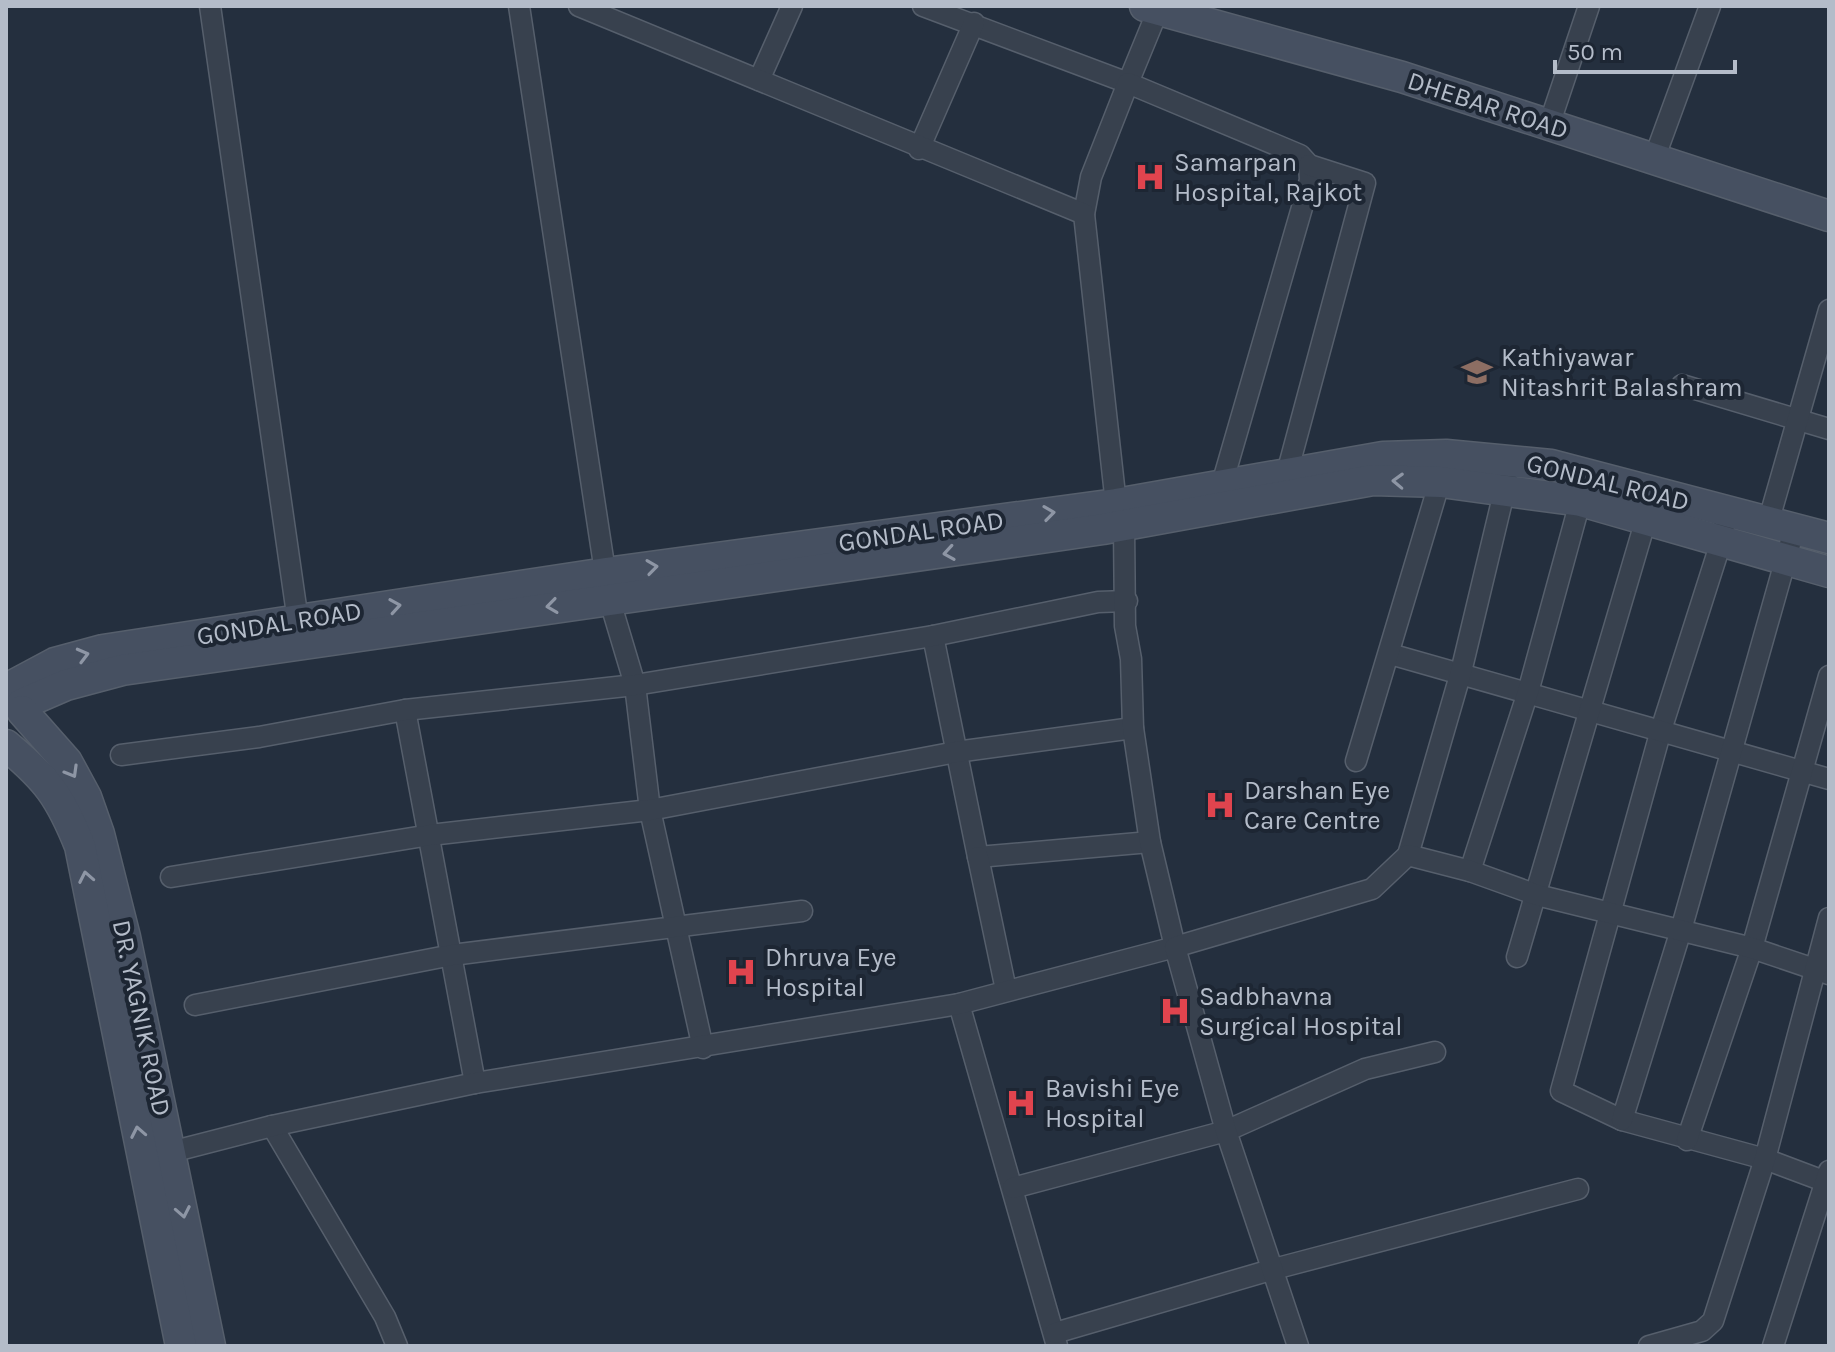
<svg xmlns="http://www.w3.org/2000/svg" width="1835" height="1352" font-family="Karla,sans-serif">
<rect width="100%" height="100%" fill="#242f3e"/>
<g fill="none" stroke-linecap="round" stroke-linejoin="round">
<g stroke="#565f6c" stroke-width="23">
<g id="street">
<polyline points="210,6 298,621"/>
<polyline points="519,6 609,598 635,685 650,810 703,1048"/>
<polyline points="923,6 1128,83 1158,10"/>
<polyline points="759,80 792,6"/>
<polyline points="1549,125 1589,6"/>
<polyline points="919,149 974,23"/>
<polyline points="1654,159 1710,6"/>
<polyline points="1084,214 1091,177 1128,83 1300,155 1309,165 1310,180 1222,484"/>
<polyline points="1682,385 1829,429"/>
<polyline points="1287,473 1365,183 1309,165"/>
<polyline points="1727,510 1721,542 1661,730 1561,1091 1622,1120 1765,1159 1829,1183"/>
<polyline points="1768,523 1829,310"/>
<polyline points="933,636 978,857 1150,842"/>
<polyline points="1390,654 1829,779"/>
<polyline points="405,710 475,1083"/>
<polyline points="121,755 259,737 405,710 635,685 933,636 1098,602 1127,601"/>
<polyline points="1356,761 1442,474"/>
<polyline points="1408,855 1461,672 1507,480"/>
<polyline points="978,857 1006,990"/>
<polyline points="1470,871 1528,692 1583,491"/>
<polyline points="171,877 430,835 650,810 956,752 1133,728"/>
<polyline points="1517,957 1649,509"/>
<polyline points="959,1004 1057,1346"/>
<polyline points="195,1005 452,955 802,911"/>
<polyline points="1622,1120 1681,930 1794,530"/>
<polyline points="272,1126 385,1317 397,1346"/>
<polyline points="1687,1140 1752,948 1829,676"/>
<polyline points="171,1152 272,1126 475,1083 959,1004 1175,947 1150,842 1133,728 1131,659 1125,626 1124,526 1116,504 1084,214 579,6"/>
<polyline points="1013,1188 1226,1131 1365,1069 1435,1052"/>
<polyline points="1055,1333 1274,1269 1578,1189"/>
<polyline points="1298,1346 1226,1131 1175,947 1372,889 1408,855 1470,871 1537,895 1752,948 1829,974"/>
<polyline points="1649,1346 1702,1331 1713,1321 1765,1159 1829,918"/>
<polyline points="1773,1346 1829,1171"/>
</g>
</g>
<g stroke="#565f6c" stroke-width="33">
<g id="secondary">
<polyline points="1145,6 1402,77 1829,216"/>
<polyline points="12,686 55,663 103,650 606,573 1116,504 1383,457 1446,455 1551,465 1829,538"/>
<polyline points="22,704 66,685 122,670 1103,529 1373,480 1441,482 1581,501 1829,572"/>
<polyline points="22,711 67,762 86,797 99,834 125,937 210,1346"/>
<path d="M 6,745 C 47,779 60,796 80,846 L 181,1346"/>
</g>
</g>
<use href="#street" stroke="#38414e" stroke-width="20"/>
<use href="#secondary" stroke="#465061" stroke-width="30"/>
</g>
<defs><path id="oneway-chevron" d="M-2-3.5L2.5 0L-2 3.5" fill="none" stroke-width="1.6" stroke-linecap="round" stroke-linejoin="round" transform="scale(2)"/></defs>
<g stroke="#8e96a5">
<use href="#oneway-chevron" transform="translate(1398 481) rotate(-178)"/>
<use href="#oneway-chevron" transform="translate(1049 513) rotate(-8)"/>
<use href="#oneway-chevron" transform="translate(949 553) rotate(171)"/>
<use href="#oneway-chevron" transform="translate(652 567) rotate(-8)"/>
<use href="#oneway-chevron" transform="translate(395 606) rotate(-9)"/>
<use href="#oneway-chevron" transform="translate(552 606) rotate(172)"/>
<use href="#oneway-chevron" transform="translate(83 655) rotate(-15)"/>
<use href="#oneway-chevron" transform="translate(72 772) rotate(60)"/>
<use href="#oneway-chevron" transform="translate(86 877) rotate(-101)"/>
<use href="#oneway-chevron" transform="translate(138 1132) rotate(-101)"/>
<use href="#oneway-chevron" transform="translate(183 1212) rotate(79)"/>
</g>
<defs>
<g id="hospital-bare" transform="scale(2.4)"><path d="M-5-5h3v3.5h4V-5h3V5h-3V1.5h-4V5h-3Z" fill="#e0444e" stroke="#1d2633" stroke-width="2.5" paint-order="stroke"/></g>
<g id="school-bare" transform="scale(2.4)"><path d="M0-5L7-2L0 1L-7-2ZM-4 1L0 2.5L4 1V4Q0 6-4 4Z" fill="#8d6e63" stroke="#1d2633" stroke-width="2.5" paint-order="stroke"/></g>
</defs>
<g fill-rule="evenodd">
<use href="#hospital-bare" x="1150" y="177"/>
<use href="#school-bare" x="1477" y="372"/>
<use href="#hospital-bare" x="1220" y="805"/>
<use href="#hospital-bare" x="741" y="972"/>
<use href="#hospital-bare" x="1175" y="1011"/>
<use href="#hospital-bare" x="1021" y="1103"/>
</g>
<g text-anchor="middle" stroke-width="8" stroke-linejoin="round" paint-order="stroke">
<g font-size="26" fill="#b4bcc9" stroke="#1d2633">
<text transform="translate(1488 105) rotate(18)" y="9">DHEBAR ROAD</text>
<text transform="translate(1608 482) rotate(14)" y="9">GONDAL ROAD</text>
<text transform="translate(921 531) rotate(-8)" y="9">GONDAL ROAD</text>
<text transform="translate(279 623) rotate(-9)" y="9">GONDAL ROAD</text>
<text transform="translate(142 1018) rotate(78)" y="9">DR. YAGNIK ROAD</text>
</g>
<g font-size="26" fill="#b4bcc9" stroke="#1d2633" text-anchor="start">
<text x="1174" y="171">Samarpan<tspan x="1174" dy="30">Hospital, Rajkot</tspan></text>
<text x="1501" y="366">Kathiyawar<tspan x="1501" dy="30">Nitashrit Balashram</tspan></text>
<text x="1244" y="799">Darshan Eye<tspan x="1244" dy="30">Care Centre</tspan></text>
<text x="765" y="966">Dhruva Eye<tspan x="765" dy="30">Hospital</tspan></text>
<text x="1199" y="1005">Sadbhavna<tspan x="1199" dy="30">Surgical Hospital</tspan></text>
<text x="1045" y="1097">Bavishi Eye<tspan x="1045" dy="30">Hospital</tspan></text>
</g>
</g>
<rect width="1835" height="1352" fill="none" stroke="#b4bcc9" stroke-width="16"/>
<path d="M1555 60v12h180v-12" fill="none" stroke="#b4bcc9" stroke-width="4"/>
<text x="1567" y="60" font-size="24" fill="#b4bcc9" stroke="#1d2633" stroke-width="6" paint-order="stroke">50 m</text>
</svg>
